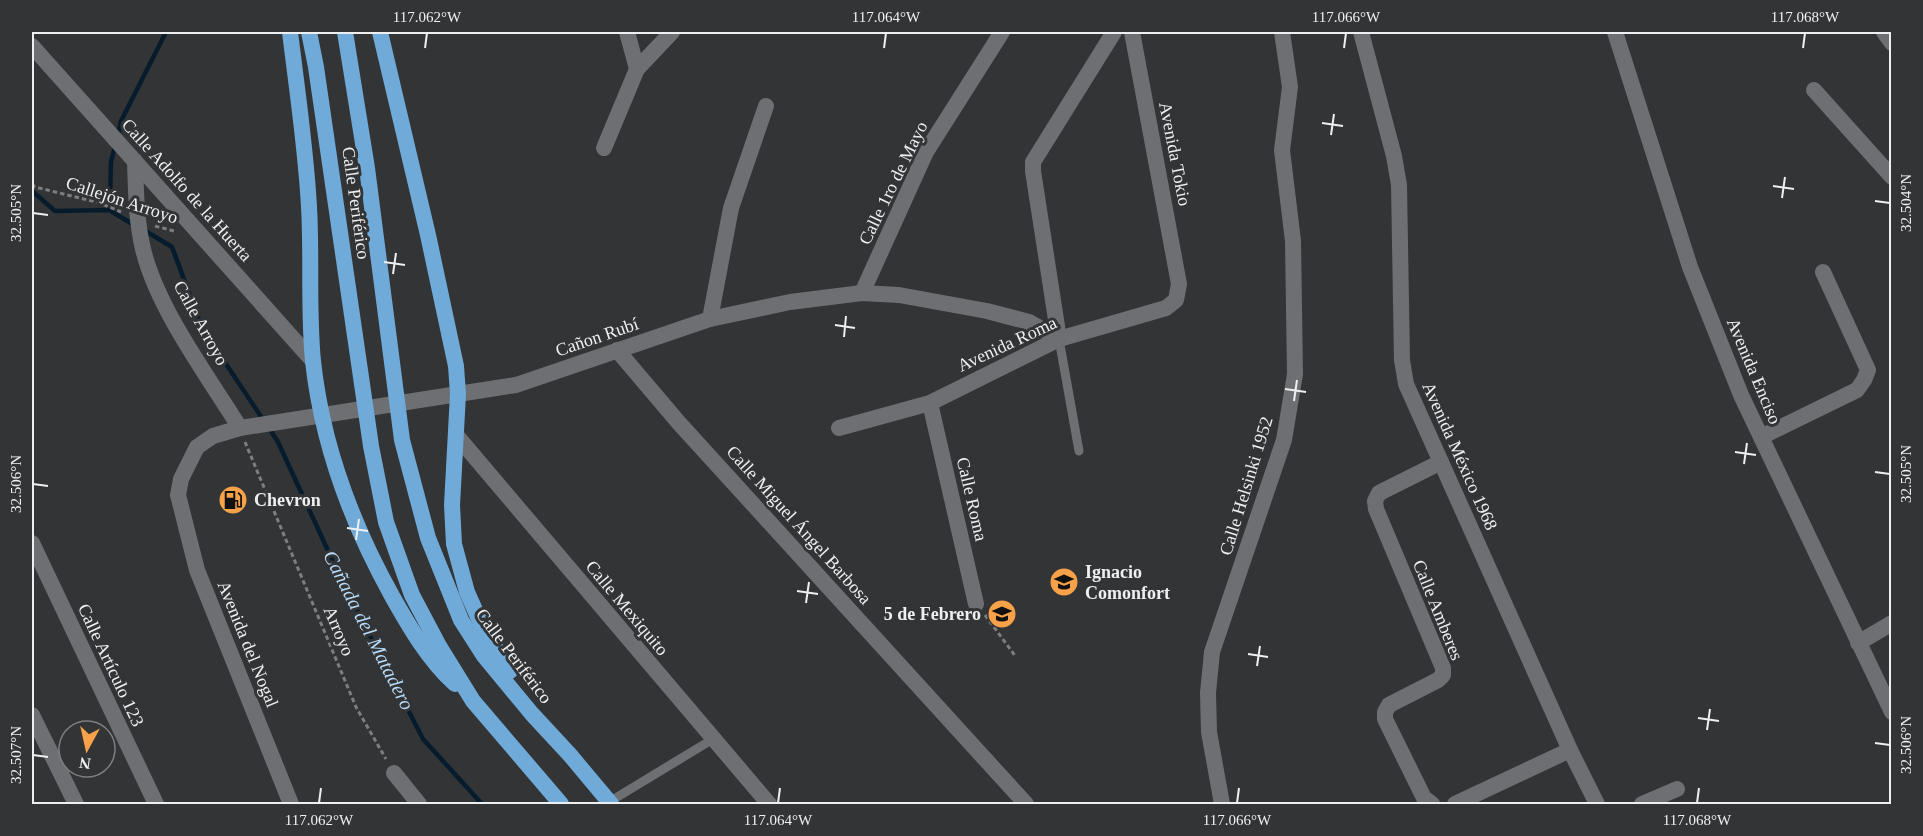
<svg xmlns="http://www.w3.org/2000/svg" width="1923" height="836" font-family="'Times New Roman',serif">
<rect width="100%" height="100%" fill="#323436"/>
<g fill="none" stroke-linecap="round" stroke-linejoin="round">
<g stroke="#061c2d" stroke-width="4.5">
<polyline points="118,135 121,121 166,32"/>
<polyline points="32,191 55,211 109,210 134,225"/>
<polyline points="110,199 111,162 115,146"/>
<polyline points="144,230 172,247 202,328 264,421"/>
<polyline points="269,428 278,442 342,581 423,739 482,804"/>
</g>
<g stroke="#7c7e80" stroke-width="3" stroke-dasharray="4.5 3" stroke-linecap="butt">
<polyline points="32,184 35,187 100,203 121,212"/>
<polyline points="155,226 174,231"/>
<polyline points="245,442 356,707 386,759"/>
<polyline points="985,615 1016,657"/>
</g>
<g stroke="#6d6f72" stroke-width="9">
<polyline points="1059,339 1079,451"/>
<polyline points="609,802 713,739"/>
</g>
<g stroke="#6d6f72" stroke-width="16">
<polyline points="627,32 637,69"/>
<polyline points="1361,32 1394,156 1399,185 1402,360 1406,384 1570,750 1597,804"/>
<polyline points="1884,32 1892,43"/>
<polyline points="1814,90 1892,177"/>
<polyline points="604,148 637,69 672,32"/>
<path d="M 135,161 C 136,190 136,220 143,249 C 157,308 207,375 240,428"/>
<polyline points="862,293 926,152 1002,32"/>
<polyline points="710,319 731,208 766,106"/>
<polyline points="617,350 679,423 1026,804"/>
<polyline points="930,403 976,604"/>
<polyline points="839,428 930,403 1059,339 1033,171 1033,162 1114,32"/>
<polyline points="456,435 769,804"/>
<polyline points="1761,437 1857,390 1864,380 1868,370 1823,272"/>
<polyline points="32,543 156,804"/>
<polyline points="1858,643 1892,623"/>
<polyline points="394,773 419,804"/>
<polyline points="1222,804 1209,732 1208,693 1212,652 1284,440 1295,374 1293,241 1282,150 1290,87 1282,32"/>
<polyline points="1432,804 1424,798 1385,719 1385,712 1389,705 1438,680 1443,675 1443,668 1376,509 1375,501 1379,493 1441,462"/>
<polyline points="1455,804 1570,750"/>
<polyline points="1642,804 1677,789"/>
</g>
<g stroke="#6d6f72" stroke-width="16">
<polyline points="32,46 313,361"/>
<polyline points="458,394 516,385 710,319 790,302 862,293 899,295 987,311 1029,322 1059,339 1166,308 1176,300 1179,284 1132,32"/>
<polyline points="32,715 76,804"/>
</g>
<g stroke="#6d6f72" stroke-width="16">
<polyline points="1615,32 1690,267 1741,395 1892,712"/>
<polyline points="291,804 197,570 178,495 181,479 197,447 213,436 240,428 458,394"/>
</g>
<g stroke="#70aad8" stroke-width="16">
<path d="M 290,32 C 297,90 306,149 309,207 C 312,258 308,310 313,361 C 322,444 352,524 392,596 C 410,628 428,659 455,684"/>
<polyline points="309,32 316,67 371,446 386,522 412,595 439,646 473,701 561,804"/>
<polyline points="345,32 367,168 402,440 428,538 461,620 484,656 532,714 570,755 611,804"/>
<polyline points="380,32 428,235 456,366 458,394 452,505 454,544 467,592 482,626 510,671"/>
</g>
</g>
<path fill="none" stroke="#edeff0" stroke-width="2" d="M 425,48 L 427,33M 884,48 L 886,33M 1344,48 L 1346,33M 1803,48 L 1805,33M 1322,123 L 1343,126M 1331,135 L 1334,114M 1773,186 L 1794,189M 1782,198 L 1785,177M 1875,201 L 1890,203M 33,213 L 48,215M 384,262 L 405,265M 393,274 L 396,253M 835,325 L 855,328M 844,337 L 846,316M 1285,389 L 1306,392M 1294,401 L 1297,380M 1735,452 L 1756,455M 1744,464 L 1747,443M 1875,472 L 1890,474M 33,484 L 48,486M 347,528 L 368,531M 356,540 L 359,519M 797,591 L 818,594M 806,603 L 809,582M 1248,654 L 1268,657M 1257,666 L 1260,646M 1698,718 L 1719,721M 1707,730 L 1710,709M 1875,743 L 1890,745M 33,755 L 48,757M 319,803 L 321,788M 778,803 L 780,788M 1237,803 L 1239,788M 1697,803 L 1699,788"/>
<defs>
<g id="fuel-disc" transform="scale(1.5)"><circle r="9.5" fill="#f7a149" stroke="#323436"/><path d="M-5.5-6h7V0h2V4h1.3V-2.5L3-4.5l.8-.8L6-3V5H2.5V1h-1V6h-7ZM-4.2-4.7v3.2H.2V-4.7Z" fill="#111"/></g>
<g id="school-disc" transform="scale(1.5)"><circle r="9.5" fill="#f7a149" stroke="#323436"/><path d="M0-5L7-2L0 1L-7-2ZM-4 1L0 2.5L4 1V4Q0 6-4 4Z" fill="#111"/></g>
</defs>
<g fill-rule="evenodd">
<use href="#fuel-disc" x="233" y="500"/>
<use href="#school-disc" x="1064" y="582"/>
<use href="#school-disc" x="1002" y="614"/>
</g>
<g text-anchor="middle" stroke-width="6" stroke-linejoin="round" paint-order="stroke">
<g font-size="18" fill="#edeff0" stroke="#323436">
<text transform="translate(1175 154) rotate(79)" y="6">Avenida Tokio</text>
<text transform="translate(893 183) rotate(-64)" y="6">Calle 1ro de Mayo</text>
<text transform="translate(187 190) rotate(48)" y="6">Calle Adolfo de la Huerta</text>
<text transform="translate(122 200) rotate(18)" y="6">Callejón Arroyo</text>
<text transform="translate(356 203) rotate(82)" y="6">Calle Periférico</text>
<text transform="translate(201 323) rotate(61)" y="6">Calle Arroyo</text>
<text transform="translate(597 337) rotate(-19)" y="6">Cañon Rubí</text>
<text transform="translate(1007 344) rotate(-25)" y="6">Avenida Roma</text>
<text transform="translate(1754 371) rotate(67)" y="6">Avenida Enciso</text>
<text transform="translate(1460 456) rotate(66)" y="6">Avenida México 1968</text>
<text transform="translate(1246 486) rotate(-73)" y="6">Calle Helsinki 1952</text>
<text transform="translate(972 499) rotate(77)" y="6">Calle Roma</text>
<text transform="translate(799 525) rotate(48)" y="6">Calle Miguel Ángel Barbosa</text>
<text transform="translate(627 608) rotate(50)" y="6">Calle Mexiquito</text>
<text transform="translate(1438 610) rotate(68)" y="6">Calle Amberes</text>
<text transform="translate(339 631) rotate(67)" y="6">Arroyo</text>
<text transform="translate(248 644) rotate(68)" y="6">Avenida del Nogal</text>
<text transform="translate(514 656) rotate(53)" y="6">Calle Periférico</text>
<text transform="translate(111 665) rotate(65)" y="6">Calle Artículo 123</text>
</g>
<g font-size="18" font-weight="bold" fill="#edeff0" stroke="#323436" text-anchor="start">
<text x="254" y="506">Chevron</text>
<text x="1085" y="578">Ignacio<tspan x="1085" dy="21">Comonfort</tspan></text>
<text x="981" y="620" text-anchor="end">5 de Febrero</text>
</g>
<g font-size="20" font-style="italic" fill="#b7daf7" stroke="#323436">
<text transform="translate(369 630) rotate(63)" y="7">Cañada del Matadero</text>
</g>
</g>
<rect width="1923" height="836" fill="none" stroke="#323436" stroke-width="66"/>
<g transform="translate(87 749) rotate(188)"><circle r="28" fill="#323436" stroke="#7d7f80" stroke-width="1.5"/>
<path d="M0-4.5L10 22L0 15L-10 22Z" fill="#f7a149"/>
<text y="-9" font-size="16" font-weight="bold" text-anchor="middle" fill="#edeff0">N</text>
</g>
<rect x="33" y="33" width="1857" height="770" fill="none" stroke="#edeff0" stroke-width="2"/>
<g font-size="15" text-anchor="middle" fill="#edeff0">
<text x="427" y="22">117.062°W</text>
<text x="886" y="22">117.064°W</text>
<text x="1346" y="22">117.066°W</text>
<text x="1805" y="22">117.068°W</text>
<text transform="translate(1906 203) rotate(-90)" y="5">32.504°N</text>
<text transform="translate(16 213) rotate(-90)" y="5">32.505°N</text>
<text transform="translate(1906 474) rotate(-90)" y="5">32.505°N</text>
<text transform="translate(16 484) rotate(-90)" y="5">32.506°N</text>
<text transform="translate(1906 745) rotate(-90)" y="5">32.506°N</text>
<text transform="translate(16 755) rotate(-90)" y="5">32.507°N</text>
<text x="319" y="825">117.062°W</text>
<text x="778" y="825">117.064°W</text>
<text x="1237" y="825">117.066°W</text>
<text x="1697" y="825">117.068°W</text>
</g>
</svg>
